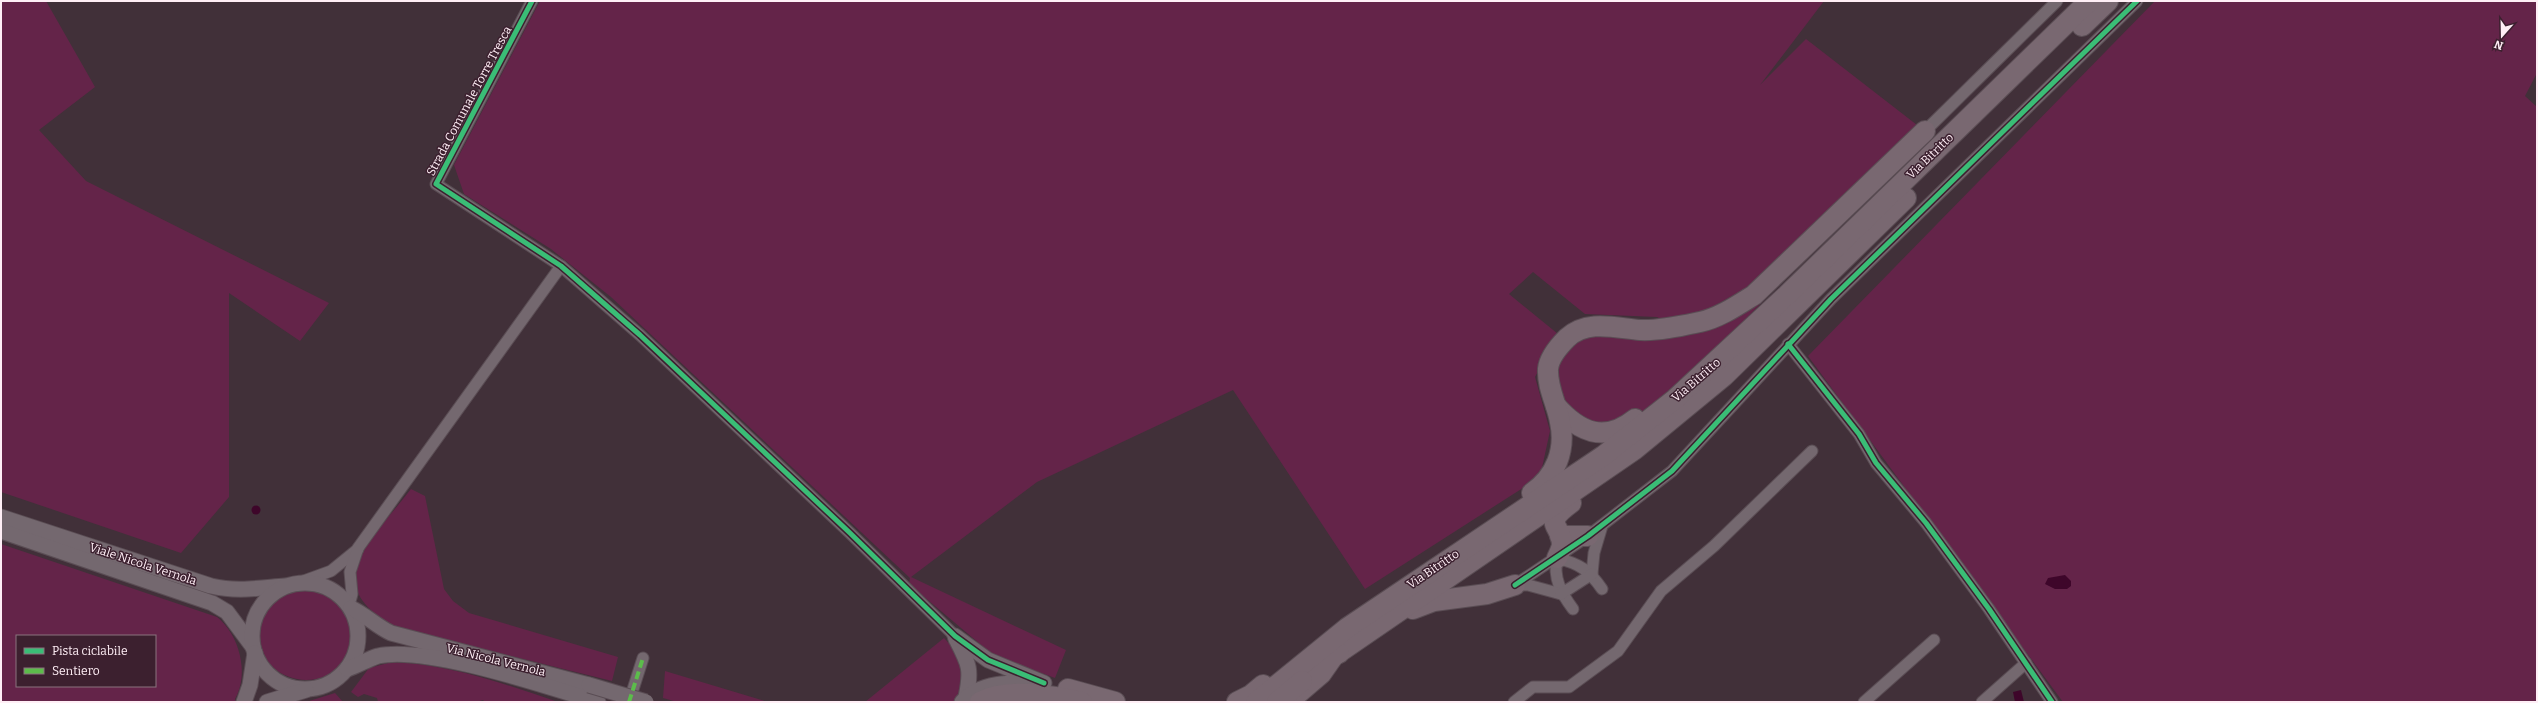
<svg xmlns="http://www.w3.org/2000/svg" width="2538" height="703" font-family="Bitter,serif">
<rect width="100%" height="100%" fill="#413039"/>
<g fill="#642449" fill-rule="evenodd">
<polygon points="1,1 46,1 95,87 39,130 86,181 329,303 300,341 229,293 229,497 181,553 1,492"/>
<polygon points="540,1 1824,1 1760,85 1806,39 1917,125 1752,285 1694,317 1670,324 1657,317 1585,314 1533,272 1509,294 1558,334 1535,377 1550,431 1540,477 1365,589 1233,390 1037,482 911,577 1066,650 1055,678 993,655 909,584 910,578 611,297 551,249 464,194 454,165"/>
<polygon points="2155,1 2537,1 2537,73 2525,96 2537,107 2537,702 2063,702 1808,356"/>
<path d="M 1769,295 C 1721,345 1672,394 1614,431 L 1563,415 L 1555,370 L 1567,348 L 1583,339 L 1604,334 L 1665,339 L 1700,333 L 1732,319 Z"/>
<path d="M 411,489 L 425,496 L 444,589 L 453,601 L 469,613 L 618,657 L 612,681 L 398,628 C 314,585 373,539 411,489 Z"/>
<path d="M 1,544 L 217,617 C 239,634 250,674 235,699 L 236,702 L 1,702 ZM 17,636 L 155,636 L 155,686 L 17,686 Z"/>
<path d="M 311,590 C 318,593 327,595 334,598 C 355,609 359,645 344,662 C 309,703 242,668 262,617 C 271,594 288,591 311,590 Z"/>
<path d="M 944,638 C 960,655 975,683 953,702 L 865,702 Z"/>
<path d="M 392,662 C 449,664 505,684 558,702 L 485,702 L 483,700 L 476,702 L 378,702 L 377,698 L 364,694 L 358,697 L 351,692 L 369,668 Z"/>
<polygon points="665,671 768,702 677,702 663,698"/>
<polygon points="335,693 343,702 306,702"/>
</g>
<g fill="#3e062a">
<circle cx="256" cy="510" r="4.5"/>
<polygon points="2065,575 2071,581 2071,586 2067,589 2055,589 2045,584 2048,578"/>
<polygon points="2021,690 2024,702 2015,702 2013,692"/>
</g>
<g fill="none" stroke-linecap="round" stroke-linejoin="round">
<g stroke="#5a4d54" stroke-width="13">
<g id="street">
<polyline points="532,1 436,184 561,266 640,335 850,533 955,636"/>
<polyline points="1925,131 2057,1"/>
<polyline points="1788,344 1859,434 1876,463 1926,523 1989,609 2052,702"/>
<path d="M 1557,558 C 1580,564 1589,570 1602,589"/>
<path d="M 1557,558 C 1553,578 1561,593 1573,609"/>
<polyline points="1592,574 1594,553 1602,526"/>
<polyline points="298,583 331,571 358,549"/>
<polyline points="1515,585 1588,536 1672,471 1831,299 2137,1"/>
<polyline points="1516,585 1528,585 1561,594"/>
<polyline points="1561,594 1592,574"/>
<polyline points="349,605 352,594 350,572 358,548 561,266"/>
<polyline points="629,702 643,658"/>
<polyline points="1514,702 1533,687 1569,687 1618,651 1661,591 1714,546 1812,451"/>
<polyline points="1864,702 1934,640"/>
<polyline points="1982,702 2026,663"/>
</g>
</g>
<g stroke="#5a4d54" stroke-width="17">
<g id="secondary">
<path d="M 1,517 L 211,586 C 237,592 259,588 285,586"/>
<polyline points="1,531 212,603 227,612 253,647"/>
<circle cx="305" cy="636" r="53"/>
<path d="M 351,608 C 366,615 376,626 391,633 L 589,685"/>
<polyline points="955,636 988,660 1044,683"/>
<path d="M 956,639 C 969,664 972,669 966,697"/>
<path d="M 347,669 C 357,666 368,659 378,656 C 426,645 548,687 598,702"/>
<polyline points="244,702 250,685 255,653"/>
<polyline points="267,702 306,690"/>
<path d="M 962,702 C 979,682 1012,682 1037,683"/>
</g>
</g>
<g stroke="#5a4d54" stroke-width="22">
<g id="highway">
<polyline points="2082,26 2108,1"/>
<path d="M 1556,406 C 1580,433 1605,443 1635,419"/>
<path d="M 1532,493 C 1556,476 1566,450 1560,422 C 1557,404 1547,388 1548,369 C 1549,358 1560,345 1567,338 C 1587,319 1616,328 1640,330 C 1659,331 1681,326 1700,322 C 1719,318 1738,305 1754,295 L 1925,131"/>
<polyline points="1560,536 1588,536"/>
<path d="M 1557,558 C 1559,554 1561,549 1562,546 C 1563,524 1540,526 1571,503"/>
<polyline points="1413,609 1434,601 1487,594 1515,585"/>
<polyline points="1328,660 1634,450 1724,376 1906,198"/>
<polyline points="1068,689 1115,702"/>
<polyline points="1294,697 1321,674 1335,654 1339,653"/>
<path d="M 980,702 C 1008,687 1052,696 1082,702"/>
<polyline points="1237,702 1251,695 1263,685"/>
<polyline points="1256,702 1347,628 1603,456 1675,399 1787,295 2089,1"/>
<polyline points="1277,702 1302,681"/>
</g>
</g>
<use href="#street" stroke="#74686f" stroke-width="11"/>
<use href="#secondary" stroke="#74686f" stroke-width="15"/>
<use href="#highway" stroke="#796871" stroke-width="20"/>
<g stroke="#5a4d54" stroke-width="17" stroke-linecap="butt">
<polyline id="secondary-bridge" points="589,685 646,702"/>
</g>
<use href="#secondary-bridge" stroke="#74686f" stroke-width="15"/>
<polyline stroke="#5cbc4b" stroke-width="4" stroke-dasharray="8 4" stroke-linecap="butt" points="629,702 643,658"/>
<g stroke="#3c202f" stroke-width="8">
<g id="cycleway">
<polyline points="532,1 436,184 561,266 640,335 850,533 955,636 988,660 1044,683"/>
<polyline points="1788,344 1859,434 1876,463 1926,523 1989,609 2052,702"/>
<polyline points="1515,585 1588,536 1672,471 1831,299 2137,1"/>
</g>
</g>
<use href="#cycleway" stroke="#3abd76" stroke-width="5"/>
</g>
<g text-anchor="middle" stroke-width="3" stroke-linejoin="round" paint-order="stroke">
<g font-size="12" fill="#ffeff6" stroke="#3c202f">
<text transform="translate(469 101) rotate(-62)" y="4">Strada Comunale Torre Tresca</text>
<text transform="translate(1930 156) rotate(-44)" y="4">Via Bitritto</text>
<text transform="translate(1696 380) rotate(-41)" y="4">Via Bitritto</text>
<text transform="translate(143 564) rotate(18)" y="4">Viale Nicola Vernola</text>
<text transform="translate(1433 569) rotate(-34)" y="4">Via Bitritto</text>
<text transform="translate(496 660) rotate(14)" y="4">Via Nicola Vernola</text>
</g>
</g>
<rect width="2538" height="703" fill="none" stroke="#ffeff6" stroke-width="4"/>
<rect x="16" y="635" width="140" height="52" fill="#3c202f" stroke="#8a737f"/>
<rect x="24" y="648" width="20" height="6" fill="#3abd76" stroke="#8a737f"/>
<text x="52" y="655" font-size="12" fill="#ffeff6">Pista ciclabile</text>
<rect x="24" y="668" width="20" height="6" fill="#5cbc4b" stroke="#8a737f"/>
<text x="52" y="675" font-size="12" fill="#ffeff6">Sentiero</text>
<g transform="translate(2502 36) rotate(200)" stroke="#3c202f" stroke-width="3" paint-order="stroke">
<path d="M0-3L7 15L0 10L-7 15Z" fill="#ffeff6"/>
<text y="-6" font-size="11" font-weight="bold" text-anchor="middle" fill="#ffeff6">N</text>
</g>
</svg>
